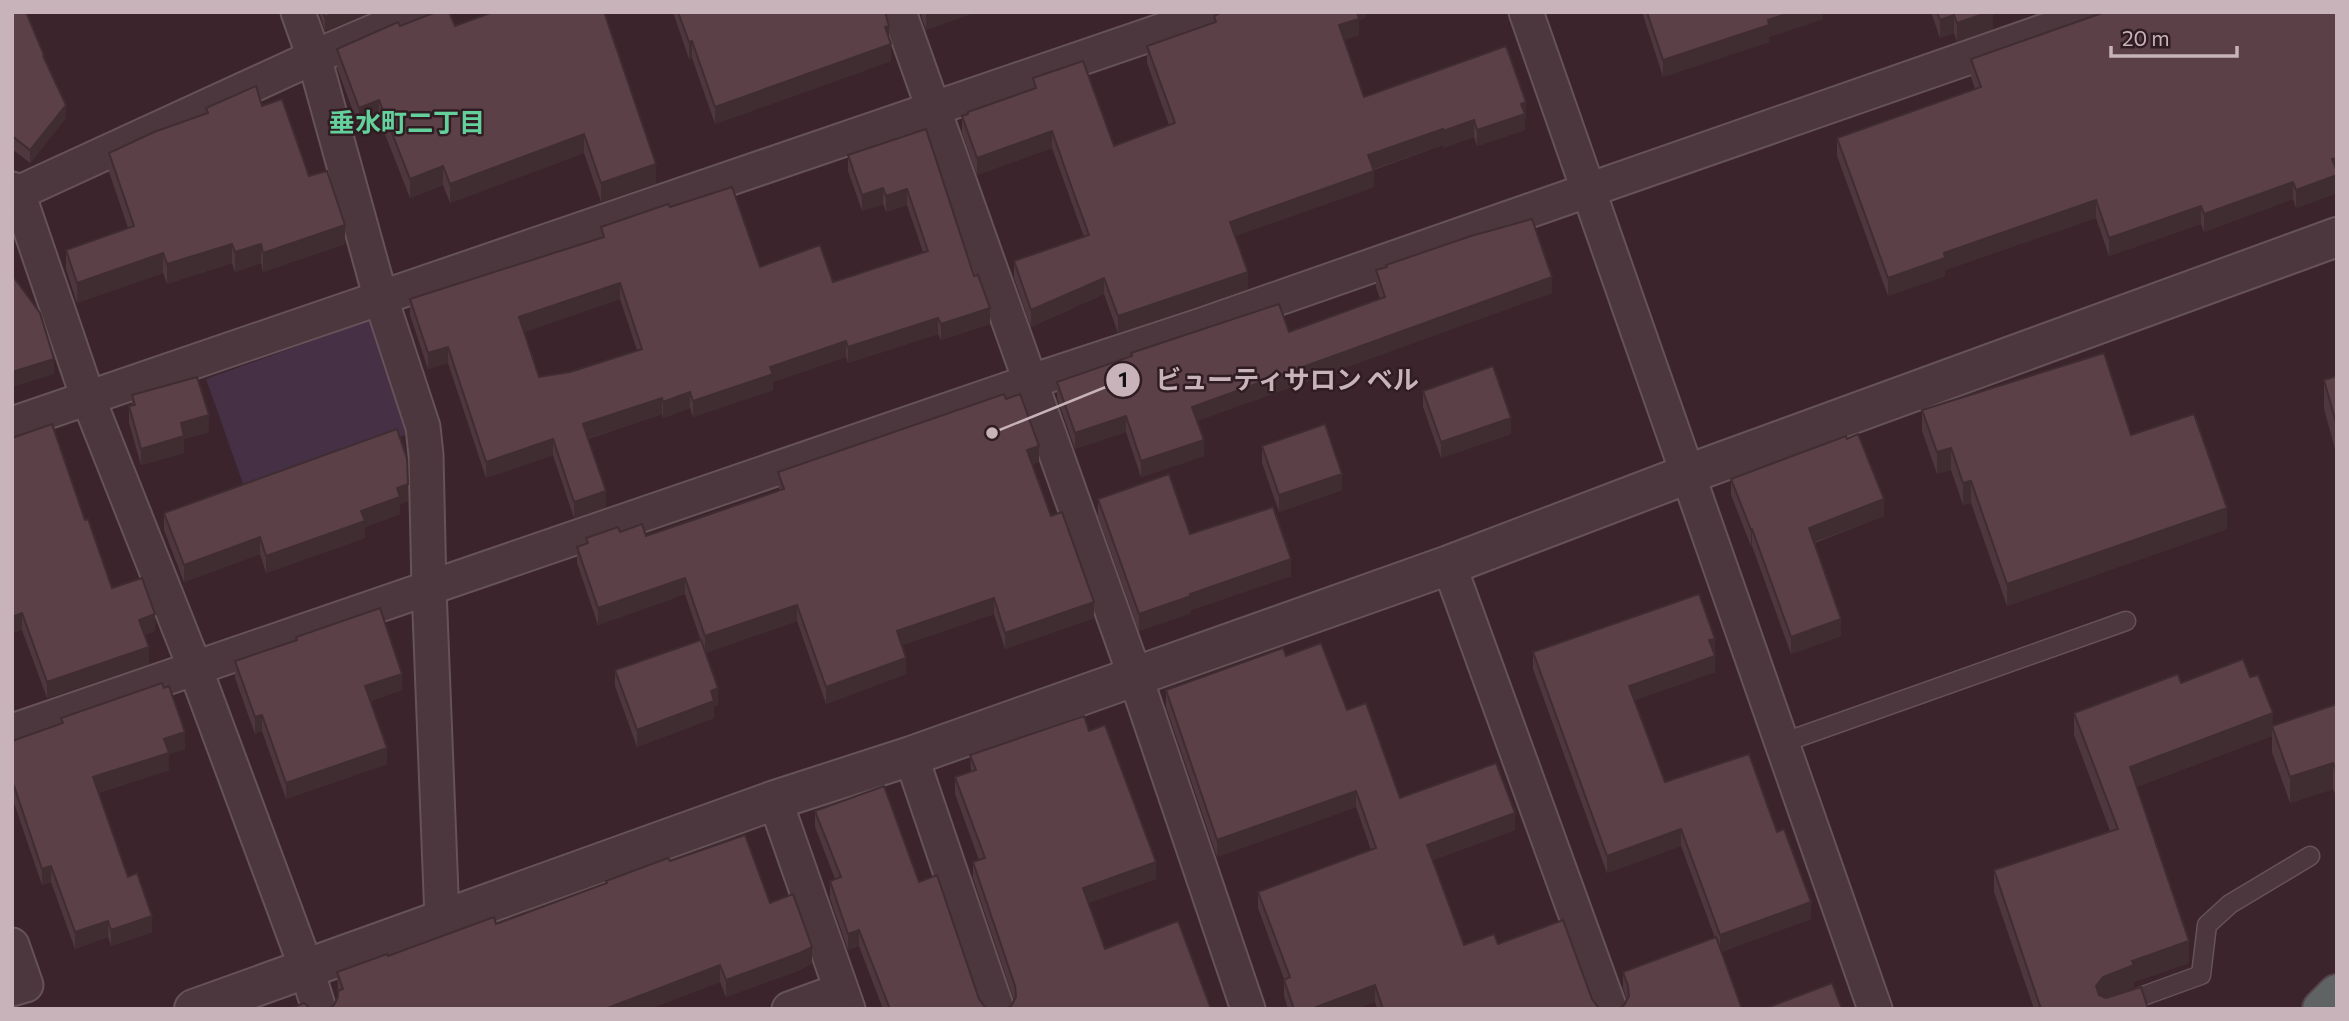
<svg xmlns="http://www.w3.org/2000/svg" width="2349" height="1021" font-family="Commissioner,'Noto Sans JP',sans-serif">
<rect width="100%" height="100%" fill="#3b242c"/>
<polygon fill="#453045" points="371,320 411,433 246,492 206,379"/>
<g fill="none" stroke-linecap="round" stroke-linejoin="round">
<g stroke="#665259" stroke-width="21">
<g id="service">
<polyline points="1782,743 2126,621"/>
<polyline points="2107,1009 2201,975 2207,925 2230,904 2310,856"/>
</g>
</g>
<g stroke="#665259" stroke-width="37">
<g id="minor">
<polyline points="298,12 314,57 381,299 423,427 426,455 429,588 442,919"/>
<polyline points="899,12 1135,676 1248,1009"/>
<polyline points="1526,12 1875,1009"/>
<polyline points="12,189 18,193 88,398 195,668 306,967 319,1009"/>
<polyline points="18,193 314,57 419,12"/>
<polyline points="12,424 1216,12"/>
<polyline points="1449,565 1610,1009"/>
<polyline points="12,731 1029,382 1199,326 2099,12"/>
<polyline points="911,756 997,1009"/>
<polyline points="775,800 848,1009"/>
<polyline points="12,945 26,985 12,989"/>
<polyline points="789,1009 841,990"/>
</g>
</g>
<g stroke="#665259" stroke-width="42">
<polyline id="tertiary" points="194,1009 775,800 911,756 1449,565 1688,474 2337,237"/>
</g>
<g stroke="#564249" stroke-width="42">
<polyline id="trunk" points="2322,1009 2337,994"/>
</g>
<use href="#service" stroke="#4c373e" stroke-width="18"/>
<use href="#minor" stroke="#4c373e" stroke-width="33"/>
<use href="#tertiary" stroke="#4c373e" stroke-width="38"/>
<use href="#trunk" stroke="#606363" stroke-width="38"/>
</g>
<g fill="#4e373e" fill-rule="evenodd">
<polygon points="12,12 44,59 66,118 30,163 12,149"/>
<polygon points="319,12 370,12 325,31"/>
<polygon points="673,12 885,12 889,39 891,61 715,124 692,58 689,59"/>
<polygon points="920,12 976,12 926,30"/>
<polygon points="1366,12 1366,17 1359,20 1359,35 1344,40 1364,97 1526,119 1525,119 1525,130 1477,146 1474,137 1443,148 1443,145 1374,170 1374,187 1235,236 1248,289 1118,333 1104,294 1031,327 1014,278 1014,261 1084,237 1052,148 977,175 962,133 962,116 968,114 968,112 1033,89 1033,78 1114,146 1169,125 1147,63 1147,46 1214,23 1214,16"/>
<polygon points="1642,12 1823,12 1823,19 1769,37 1769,42 1663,77"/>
<polygon points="1931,12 1993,12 1993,29 1957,41 1954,33 1940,38"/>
<polygon points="2337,12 2337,193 2296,208 2293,199 2204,232 2201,224 2109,256 2096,218 1945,270 1945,276 1888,296 1837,156 1837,138 1975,89 1971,77 1971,59"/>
<polygon points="400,26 455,26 656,183 601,202 584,153 450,203 443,185 410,198 379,119 359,127 337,68 337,49"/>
<polygon points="262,106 309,176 345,244 263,272 261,263 235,272 232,263 167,284 163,273 77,303 66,269 66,250 128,228 109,172 109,153 206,114 206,108"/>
<path d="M 926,129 L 990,324 L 941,340 L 938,334 L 848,363 L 846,357 L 773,382 L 773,390 L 693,417 L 690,408 L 663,418 L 662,414 L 588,439 L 606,507 L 574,518 L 553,455 L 486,478 L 448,363 L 428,369 L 410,315 L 410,299 L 601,238 L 601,227 L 670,207 L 760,267 L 833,282 L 923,252 L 907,205 L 886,212 L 883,204 L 862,211 L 848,171 L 848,155 ZM 620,299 L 637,350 L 570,372 L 539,377 L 524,332 Z"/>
<polygon points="1376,270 1552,293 1197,421 1204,456 1141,477 1126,432 1075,449 1057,398 1057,382 1131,356 1131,353 1289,332 1380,299 1376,287"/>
<polygon points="2337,376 2337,456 2324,409 2324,380"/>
<polygon points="1423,391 1511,434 1441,458 1423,407"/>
<polygon points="132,395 209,432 184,439 184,453 141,465 129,423 129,406 132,405"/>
<polygon points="1922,410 2131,435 2227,529 2007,606 1971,503 1963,505 1951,470 1937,474 1922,431"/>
<polygon points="12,438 85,520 112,588 155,631 144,635 149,664 47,698 22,630 12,633"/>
<polygon points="1262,446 1342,490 1279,512 1262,463"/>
<polygon points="1039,462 1032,464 1051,516 1094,618 1005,649 994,614 902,645 906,674 826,704 797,621 705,653 685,594 598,625 577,563 577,547 586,543 586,538 620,532 646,536 779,490 778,472"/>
<polygon points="1731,479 1884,516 1815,543 1841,636 1791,654 1752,546 1751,546 1731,495"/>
<polygon points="1098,499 1190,534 1291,576 1191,610 1191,613 1139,631 1098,516"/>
<polygon points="408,501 400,504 400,514 365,527 365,538 266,573 260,554 184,582 164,530 164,513"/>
<polygon points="296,637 402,690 371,701 387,764 286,799 262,731 255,734 235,678 235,661 296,640"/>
<polygon points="1533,652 1715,655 1715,672 1635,700 1665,782 1777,832 1811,919 1721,952 1624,1005 1627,1000 1623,988 1623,972 1715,938 1681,846 1607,873 1533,669"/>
<polygon points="1286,656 1347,710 1400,798 1515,830 1433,860 1464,945 1498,944 1592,999 1598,1007 1601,1009 1377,1009 1375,1002 1357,1009 1288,1009 1284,996 1284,979 1258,908 1258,892 1371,850 1356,807 1217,857 1166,707 1166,690"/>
<polygon points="615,670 718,705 714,706 714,718 637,747 615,686"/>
<polygon points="2250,677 2273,726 2337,704 2337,799 2333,789 2290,803 2272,752 2272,736 2136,787 2189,963 2134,982 2134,987 2105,998 2148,1009 2034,1009 1994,892 1994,870 2110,831 2074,735 2074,713 2181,683"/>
<polygon points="61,718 185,749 169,754 169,770 98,793 128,877 152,932 111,946 108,937 75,949 51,882 42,885 14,803 12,741 61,724"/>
<polygon points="1089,731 1156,879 1088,903 1105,949 1011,1006 1014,1000 973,878 973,862 979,860 955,794 955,777 971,772 970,755"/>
<polygon points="815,811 919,882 979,999 985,1007 988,1009 883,1009 859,946 848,950 830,898 830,881 835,879 815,827"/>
<polygon points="670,861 770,903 812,963 800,970 726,997 720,982 649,1009 328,1009 334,1005 338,997 337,972 496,924 606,884 606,881"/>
</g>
<g fill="#402d32">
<polygon points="336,12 370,12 325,31 325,17"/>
<polygon points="928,12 976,12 926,30 926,13"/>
<polygon points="1354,12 1366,12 1366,17 1359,20 1359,35 1339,42 1339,25"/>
<polygon points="1792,12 1823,12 1823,19 1769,37 1769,42 1663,77 1663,60"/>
<polygon points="1989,12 1993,12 1993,29 1957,41 1957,23"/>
<polygon points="1954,15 1954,33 1940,38 1940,20"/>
<polygon points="889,26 889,42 885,27"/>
<polygon points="692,41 692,58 689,59 689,42"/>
<polygon points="891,44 891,61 715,124 715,107"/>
<polygon points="379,100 379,119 359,127 359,108"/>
<polygon points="1526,102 1526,119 1525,119 1525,130 1477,146 1477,130 1521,104"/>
<polygon points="66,105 66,118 30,163 30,150"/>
<polygon points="1474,120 1474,137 1443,148 1443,131"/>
<polygon points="1443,129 1443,145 1368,171 1368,155"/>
<polygon points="1052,131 1052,148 977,175 977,158"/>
<polygon points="584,134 584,153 450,203 450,184"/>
<polygon points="2337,158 2337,193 2296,208 2296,190 2332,159"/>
<polygon points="656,164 656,183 601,202 601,183"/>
<polygon points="443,166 443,185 410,198 410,179"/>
<polygon points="1374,171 1374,187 1230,238 1230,222"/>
<polygon points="2293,182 2293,199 2204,232 2204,214"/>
<polygon points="883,188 883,204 862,211 862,195"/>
<polygon points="907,189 907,205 886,212 886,196"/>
<polygon points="2096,200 2096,218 1945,270 1945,276 1888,296 1888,278 1944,253"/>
<polygon points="2201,206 2201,224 2109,256 2109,238"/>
<polygon points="345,225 345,244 263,272 263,253"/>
<polygon points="232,244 232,263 167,284 167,264"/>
<polygon points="261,244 261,263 235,272 235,252"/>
<polygon points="163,253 163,273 77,303 77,283"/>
<polygon points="1248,272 1248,289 1118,333 1118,316"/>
<polygon points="1552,277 1552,293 1192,423 1192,407"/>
<polygon points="1104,278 1104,294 1031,327 1031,310"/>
<polygon points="620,283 620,299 519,334 519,317"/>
<polygon points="990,308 990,324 941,340 941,324"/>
<polygon points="938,318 938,334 848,363 848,347"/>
<polygon points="846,341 846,357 773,382 773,390 693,417 693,401 770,367"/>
<polygon points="448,347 448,363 428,369 428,353"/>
<polygon points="54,359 54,374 12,387 12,372"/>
<polygon points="690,392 690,408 663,418 663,402"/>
<polygon points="662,398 662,414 583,440 583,424"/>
<polygon points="209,415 209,432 184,439 184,453 141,465 141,449 181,423"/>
<polygon points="1126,416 1126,432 1075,449 1075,433"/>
<polygon points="1511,418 1511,434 1441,458 1441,442"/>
<polygon points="553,439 553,455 486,478 486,462"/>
<polygon points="1204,440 1204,456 1141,477 1141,461"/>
<polygon points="1039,446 1039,462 1027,466 1027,450"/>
<polygon points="1951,448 1951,470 1937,474 1937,452"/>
<polygon points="1342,474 1342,490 1279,512 1279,495"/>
<polygon points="1971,481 1971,503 1963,505 1963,483"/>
<polygon points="408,484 408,501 400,504 400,514 365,527 365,538 266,573 266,556 361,511 397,488"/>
<polygon points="606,491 606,507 574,518 574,502"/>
<polygon points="1884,499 1884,516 1809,544 1809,528"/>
<polygon points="2227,508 2227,529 2007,606 2007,584"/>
<polygon points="1752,529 1752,546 1751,546 1751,530"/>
<polygon points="260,537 260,554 184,582 184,565"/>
<polygon points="1291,559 1291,576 1191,610 1191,613 1139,631 1139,614 1190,594"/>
<polygon points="685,578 685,594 598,625 598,608"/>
<polygon points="994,598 994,614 897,647 897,631"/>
<polygon points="1094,602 1094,618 1005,649 1005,633"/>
<polygon points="797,605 797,621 705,653 705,636"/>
<polygon points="22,613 22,630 12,633 12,617"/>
<polygon points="155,614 155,631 139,637 139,620"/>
<polygon points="1841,619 1841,636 1791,654 1791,637"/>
<polygon points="1715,639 1715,672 1629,702 1629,686 1709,640"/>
<polygon points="149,647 149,664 47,698 47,682"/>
<polygon points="906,658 906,674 826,704 826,687"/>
<polygon points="402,674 402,690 365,703 365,686"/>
<polygon points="718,688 718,705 714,706 714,718 637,747 637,730"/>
<polygon points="2273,713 2272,736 2130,789 2130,767"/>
<polygon points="262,715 262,731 255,734 255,717"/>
<polygon points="185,732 185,749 169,754 169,770 93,794 93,777 164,739"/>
<polygon points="387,748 387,764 286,799 286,783"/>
<polygon points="2333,763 2333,789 2290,803 2290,777"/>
<polygon points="14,786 14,803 12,803 12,787"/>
<polygon points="1356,791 1356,807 1217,857 1217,840"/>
<polygon points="1515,813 1515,830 1427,862 1427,845"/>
<polygon points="1681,829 1681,846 1607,873 1607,856"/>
<polygon points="1156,862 1156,879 1083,905 1083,888"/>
<polygon points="51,866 51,882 42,885 42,869"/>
<polygon points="1811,902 1811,919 1720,952 1720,935"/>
<polygon points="152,916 152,932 111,946 111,930"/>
<polygon points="108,921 108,937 75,949 75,932"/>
<polygon points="859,930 859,946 848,950 848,934"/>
<polygon points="2189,941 2189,963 2134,982 2134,987 2103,999 2096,1008 2096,986 2103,977 2132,961"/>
<polygon points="812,947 812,963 800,970 726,997 726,980"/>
<polygon points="720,965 720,982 649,1009 605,1009"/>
<polygon points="1375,985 1375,1002 1357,1009 1311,1009"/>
</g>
<g fill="#5b4048" stroke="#402d32" stroke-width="2" fill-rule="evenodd">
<polygon points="12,12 26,12 44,55 43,56 66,105 30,150 12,136"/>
<polygon points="324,12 336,12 325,17"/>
<polygon points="436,12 449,12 455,26 493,12 604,12 656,164 601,183 584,134 450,184 443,166 410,179 379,100 359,108 337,49 398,22 400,26"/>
<polygon points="678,12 885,12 889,26 885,27 891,44 715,107 692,41 689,42"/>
<polygon points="1222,12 1357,12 1359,19 1339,25 1364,97 1506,46 1526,102 1521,104 1525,114 1477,130 1474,120 1443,131 1443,129 1368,155 1374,171 1230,222 1248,272 1118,316 1104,278 1031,310 1014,261 1089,235 1073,191 1052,131 977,158 962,116 968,114 968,112 1036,88 1033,78 1083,61 1114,146 1175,123 1147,46 1216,22 1214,16"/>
<polygon points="1647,12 1792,12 1768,20 1769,25 1663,60"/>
<polygon points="1937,12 1989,12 1957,23 1954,15 1940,20"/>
<polygon points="2105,12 2337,12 2337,158 2332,159 2337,171 2337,175 2296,190 2293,182 2204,214 2201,206 2109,238 2096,200 1944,253 1945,258 1888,278 1837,138 1981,87 1971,59"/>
<polygon points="256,86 262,106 282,99 309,176 327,171 345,225 263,253 261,244 235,252 232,244 167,264 163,253 77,283 66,250 134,226 109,153 154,132 208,113 206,108"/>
<path d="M 926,129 L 974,276 L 978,275 L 990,308 L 941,324 L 938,318 L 848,347 L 846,341 L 770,367 L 773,374 L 693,401 L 690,392 L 663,402 L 662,398 L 583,424 L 606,491 L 574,502 L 553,439 L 486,462 L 448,347 L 428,353 L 410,299 L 604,237 L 601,227 L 668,204 L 670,207 L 732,187 L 760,267 L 820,245 L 833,282 L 928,251 L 907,189 L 886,196 L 883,188 L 862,195 L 848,155 ZM 620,283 L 642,349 L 570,372 L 539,377 L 519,317 Z"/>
<polygon points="1532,219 1552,277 1192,407 1204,440 1141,461 1126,416 1075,433 1057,382 1132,356 1131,353 1279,304 1289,332 1385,297 1376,270 1387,267 1386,265 1471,236"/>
<polygon points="12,275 40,313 54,359 12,372"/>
<polygon points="2104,353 2131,435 2194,414 2227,508 2007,584 1971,481 1963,483 1951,448 1937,452 1922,410"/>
<polygon points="1493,366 1511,418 1441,442 1423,391"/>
<polygon points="2337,376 2337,426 2324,380"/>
<polygon points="197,377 209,415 181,423 184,436 141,449 129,406 135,405 132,395"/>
<polygon points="1004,394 1006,399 1020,394 1039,446 1027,450 1051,516 1062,512 1094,602 1005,633 994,598 897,631 906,658 826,687 797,605 705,636 685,578 598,608 577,547 588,543 586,538 618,527 620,532 642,524 646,536 784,489 778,472"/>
<polygon points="52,424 85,520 88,519 112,588 142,578 155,614 139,620 149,647 47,682 22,613 12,617 12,438"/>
<polygon points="1325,424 1342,474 1279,495 1262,446"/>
<polygon points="397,429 407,459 408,484 397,488 400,497 361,511 365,521 266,556 260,537 184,565 164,513"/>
<polygon points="1858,434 1884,499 1809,528 1841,619 1791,637 1752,529 1751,530 1731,479 1846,436 1847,439"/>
<polygon points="1169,474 1190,534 1273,507 1291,559 1190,594 1191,596 1139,614 1098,499"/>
<polygon points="1699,594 1715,639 1709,640 1715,656 1629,686 1665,782 1749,754 1777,832 1784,829 1811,902 1720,935 1681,829 1607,856 1533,652"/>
<polygon points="380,608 402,674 365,686 387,748 286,783 262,715 255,717 235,661 297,640 296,637"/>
<polygon points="701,640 718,688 711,691 714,701 637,730 615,670"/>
<polygon points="1321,643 1347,710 1366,703 1400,798 1496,763 1515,813 1427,845 1464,945 1494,934 1498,944 1563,920 1592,999 1598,1007 1601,1009 1383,1009 1375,985 1311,1009 1294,1009 1284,980 1290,977 1258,892 1376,848 1356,791 1217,840 1166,690 1283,648 1286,656"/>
<polygon points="2243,659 2250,677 2258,675 2273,713 2130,767 2189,941 2132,961 2134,965 2103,977 2096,986 2099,995 2106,998 2141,987 2148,1009 2041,1009 1994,870 2118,829 2074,713 2178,674 2181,683"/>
<polygon points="162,683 164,688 169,686 185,732 164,739 169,753 93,777 128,877 137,873 152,916 111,930 108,921 75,932 51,866 42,869 14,786 12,787 12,741 63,723 61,718"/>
<polygon points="2337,704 2337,773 2333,763 2290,777 2272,726"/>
<polygon points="1084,716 1089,731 1105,725 1156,862 1083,888 1105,949 1178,921 1211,1009 1006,1009 1011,1006 1016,997 1015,986 973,862 985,858 955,777 976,770 970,755"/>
<polygon points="884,786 919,882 937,875 979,999 985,1007 988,1009 890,1009 859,930 848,934 830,881 841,877 815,811"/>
<polygon points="745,835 770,903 793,894 812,947 800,953 726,980 720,965 605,1009 328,1009 334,1005 338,997 338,991 343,989 337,972 387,954 388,956 494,917 496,924 607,883 606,881 668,858 670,861"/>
<polygon points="1716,937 1742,1009 1619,1009 1624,1005 1629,996 1628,986 1623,972"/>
<polygon points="1832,983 1842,1009 1764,1009"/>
<polygon points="304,1003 311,1009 289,1009"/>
</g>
<g text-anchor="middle" stroke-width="5" stroke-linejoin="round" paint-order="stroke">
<g font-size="26" font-weight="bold" fill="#64d19d" stroke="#301d23">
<text x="407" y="132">垂水町二丁目</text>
</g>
</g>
<path fill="none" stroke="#c7b3b9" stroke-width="2.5" d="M992 433L1123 380"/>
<g fill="#c7b3b9" stroke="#301d23" stroke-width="2.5">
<circle cx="992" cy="433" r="7"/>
<circle cx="1123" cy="380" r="18"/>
</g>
<g font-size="21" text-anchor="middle" font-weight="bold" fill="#111">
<text x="1123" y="387">1</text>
</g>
<g font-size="26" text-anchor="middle" font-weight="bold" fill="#c7b3b9" stroke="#301d23" stroke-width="5" stroke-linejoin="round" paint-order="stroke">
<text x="1287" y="389">ビューティサロン ベル</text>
</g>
<rect width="2349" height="1021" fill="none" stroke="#c7b3b9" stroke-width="28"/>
<path d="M2111 46v10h126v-10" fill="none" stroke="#c7b3b9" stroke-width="3.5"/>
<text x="2122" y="46" font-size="21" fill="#c7b3b9" stroke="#301d23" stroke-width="5" paint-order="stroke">20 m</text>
</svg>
